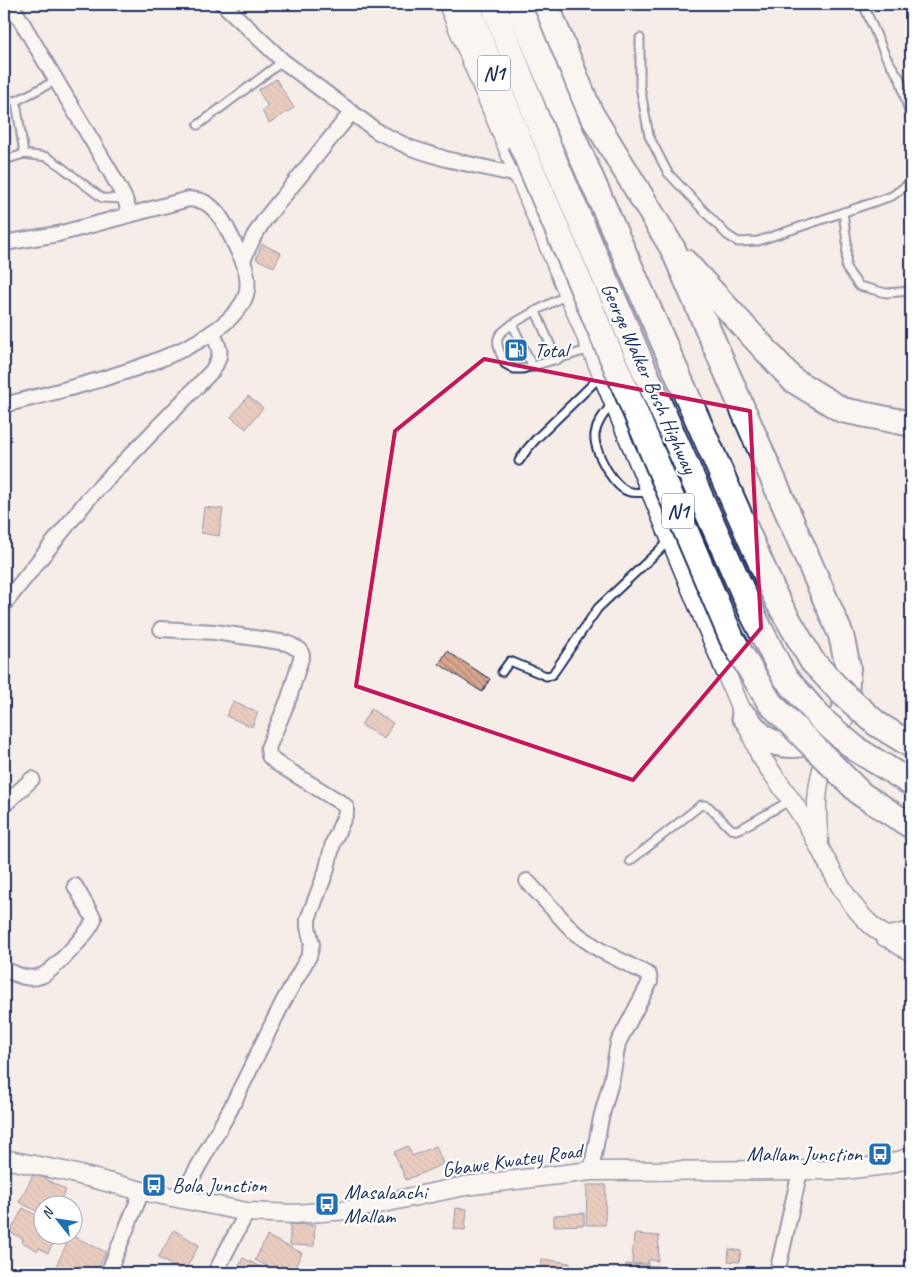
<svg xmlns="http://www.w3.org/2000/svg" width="915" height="1277" font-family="Caveat,sans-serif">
<defs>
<pattern id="building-back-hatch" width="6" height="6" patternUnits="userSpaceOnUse" patternTransform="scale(1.25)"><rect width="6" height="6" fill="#d9a58d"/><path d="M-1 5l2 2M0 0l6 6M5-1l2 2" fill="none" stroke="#af8776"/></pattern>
</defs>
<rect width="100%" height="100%" fill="#f7ede8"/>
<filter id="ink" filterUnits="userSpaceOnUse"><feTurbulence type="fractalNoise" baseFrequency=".02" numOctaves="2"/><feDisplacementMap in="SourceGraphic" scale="10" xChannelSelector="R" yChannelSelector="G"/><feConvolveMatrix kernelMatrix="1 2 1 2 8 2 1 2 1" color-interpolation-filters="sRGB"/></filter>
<g filter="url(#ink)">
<g fill="url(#building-back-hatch)" stroke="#1b2f5e">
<polygon points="276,79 294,108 269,123 262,111 268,107 258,90"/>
<polygon points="262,244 281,253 274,267 256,259"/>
<polygon points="248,396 263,408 246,429 231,417"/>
<polygon points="204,507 223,509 219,536 201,533"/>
<polygon points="447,651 490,679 482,692 439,664"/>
<polygon points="233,702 258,712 252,727 226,716"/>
<polygon points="371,709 393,723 384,739 361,725"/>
<polygon points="408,1146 412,1156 436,1146 443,1164 406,1180 394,1152"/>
<polygon points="34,1173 66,1190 58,1204 42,1204 42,1214 19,1202"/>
<polygon points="587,1185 606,1185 605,1225 586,1225"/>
<polygon points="23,1208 42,1218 42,1234 58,1234 48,1253 39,1248 38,1251 22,1242 23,1239 10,1232"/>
<polygon points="456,1208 467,1209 465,1230 454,1229"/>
<polygon points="584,1213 584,1225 554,1226 554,1215"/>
<polygon points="290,1224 315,1225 314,1246 290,1245"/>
<polygon points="174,1230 199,1245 184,1272 158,1258"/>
<polygon points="634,1234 659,1236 658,1261 648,1260 648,1264 632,1263"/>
<polygon points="71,1235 106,1252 96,1273 64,1273 55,1268"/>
<polygon points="267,1236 302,1253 292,1273 281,1273 255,1260"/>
<polygon points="729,1249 741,1251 739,1262 728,1261"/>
<polygon points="243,1258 273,1273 236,1273"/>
<polygon points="542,1259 570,1263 569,1273 540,1273"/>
<polygon points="626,1264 658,1266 658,1273 626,1273"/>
<polygon points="42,1266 54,1273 37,1273"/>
</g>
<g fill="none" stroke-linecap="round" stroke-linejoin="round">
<g stroke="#1b2f5e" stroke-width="11">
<g id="service">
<polyline points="863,4 886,57 900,79 911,120"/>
<polyline points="640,38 640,86 649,136 668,173 727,235 738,242 758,241 892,196 911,182"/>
<polyline points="4,100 16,101 24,154 4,160"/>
<polyline points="16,101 57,80"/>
<polyline points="198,125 283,61"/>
<polyline points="24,154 47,157 59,165 102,198 124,199"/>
<polyline points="843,212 847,242 846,268 859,286 886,293 911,291"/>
<path d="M 567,295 C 554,302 501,326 498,338 C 496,346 502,357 505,364 L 514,369 L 523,369 L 591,349"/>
<polyline points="536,312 557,360"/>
<polyline points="512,324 533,367"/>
<path d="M 612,404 C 605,413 597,422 595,434 C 593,450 614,489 630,492 C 636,493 644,492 650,492"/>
<polyline points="519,461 528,448 537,438 602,375"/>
<polyline points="502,672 510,661 546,676 552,675 598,608 670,540"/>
<polyline points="630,861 701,805 705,805 709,807 731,829 736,830 742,828 791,800"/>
<polyline points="909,1273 911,1240"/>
</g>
</g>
<g stroke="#1b2f5e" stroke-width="18">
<g id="minor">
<polyline points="11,4 110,171 125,199 130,214"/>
<polyline points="223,4 283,61 378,132 411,148 446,159 518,175"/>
<path d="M 4,243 L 58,234 L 189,199 C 194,200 200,200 204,202 C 221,210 230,235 238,251 C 246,265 252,286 243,302 C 210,359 66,389 4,405"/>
<polyline points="243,260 254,236 265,219 351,113"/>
<path d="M 4,604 L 89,498 L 212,371 C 223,354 221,350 212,332"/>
<polyline points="161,629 215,632 287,643 300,650 302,655 289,698 268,748 269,756 275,762 343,804 346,807 346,813 333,843 326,872 308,919 308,927 312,944 309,956 283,1002 231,1108 180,1199"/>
<polyline points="4,805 32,779"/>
<polyline points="527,881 574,932 600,950 649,975 650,982 618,1043 612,1078 601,1118 591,1171"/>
<path d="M 4,969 C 15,974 28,981 41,976 C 52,972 92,930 94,919 L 75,886"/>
<polyline points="108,1273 142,1191"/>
<polyline points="215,1273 247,1212"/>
<polyline points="777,1273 800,1171"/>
</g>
</g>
<g stroke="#1b2f5e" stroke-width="21">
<g id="tertiary">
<path d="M 448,4 L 760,755 C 774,777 791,798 805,821 C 826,856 840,896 870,924 C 883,935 897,944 911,952"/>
<path d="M 819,841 C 815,805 816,784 828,749"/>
<polyline points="885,937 911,931"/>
<polyline points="4,1159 64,1171 142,1191 247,1212 295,1214 349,1210 465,1186 591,1171 844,1170 886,1165 911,1157"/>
</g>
</g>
<g stroke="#1b2f5e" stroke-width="28">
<g id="trunk">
<polyline points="467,4 520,142"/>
<polyline points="493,4 541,129"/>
<polyline points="518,4 565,119"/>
<path d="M 546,4 L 590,112 L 673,249 L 841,635 L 848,667 L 845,710 L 831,737 C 810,744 783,751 763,737 C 756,731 750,723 744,716"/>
<polyline points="685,262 793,380 842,410 907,423 911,422"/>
</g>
</g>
<use href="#service" stroke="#fff" stroke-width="7"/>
<use href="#minor" stroke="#fff" stroke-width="14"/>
<use href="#tertiary" stroke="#fff" stroke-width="18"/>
<use href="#trunk" stroke="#fff" stroke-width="24"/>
<g stroke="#1b2f5e" stroke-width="28" stroke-linecap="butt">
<g id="trunk-bridge">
<polyline points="565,119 777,600 812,661 841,692 877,724 911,745"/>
<polyline points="541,129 646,374 753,615 784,676 822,720 856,749 911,783"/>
<polyline points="520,142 732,639 770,703 861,794 911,826"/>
</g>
</g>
<use href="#trunk-bridge" stroke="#fff" stroke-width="24"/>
</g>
</g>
<path d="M0 0H915V1277H0ZM 484,359 L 750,411 L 761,628 L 633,780 L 356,686 L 395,431 Z" fill="#f7ede8" fill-opacity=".55" fill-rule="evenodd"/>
<path fill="none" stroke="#c2185b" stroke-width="4" stroke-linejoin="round" d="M 484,359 L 750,411 L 761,628 L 633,780 L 356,686 L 395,431 Z"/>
<defs>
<g id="fuel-square" transform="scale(1.25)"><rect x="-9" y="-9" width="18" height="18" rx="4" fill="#1f6fb2" stroke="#fff"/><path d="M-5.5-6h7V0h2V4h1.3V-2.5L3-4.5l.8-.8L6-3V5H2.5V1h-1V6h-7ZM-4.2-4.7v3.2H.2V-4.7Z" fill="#fff"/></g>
<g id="bus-square" transform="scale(1.25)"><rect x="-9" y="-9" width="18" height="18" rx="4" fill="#1f6fb2" stroke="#fff"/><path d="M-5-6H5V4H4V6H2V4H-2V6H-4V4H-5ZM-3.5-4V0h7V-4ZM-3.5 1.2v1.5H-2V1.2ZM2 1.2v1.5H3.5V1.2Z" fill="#fff"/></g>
</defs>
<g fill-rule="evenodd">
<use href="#fuel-square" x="516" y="350"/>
<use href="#bus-square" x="880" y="1154"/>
<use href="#bus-square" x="154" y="1185"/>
<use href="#bus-square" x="327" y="1204"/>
</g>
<g text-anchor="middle" stroke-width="4.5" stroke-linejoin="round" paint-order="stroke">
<g fill="#fff" stroke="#5f6d8e" stroke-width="1">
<rect x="478" y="55.5" width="32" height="35" rx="4"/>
<rect x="662" y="493.5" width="32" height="35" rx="4"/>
</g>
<g font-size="20" font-weight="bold" fill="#1b2f5e">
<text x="494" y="80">N1</text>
<text x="678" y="518">N1</text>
</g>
<g font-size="21" fill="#1b2f5e" stroke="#fff" text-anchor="start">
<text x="534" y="357">Total</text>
<text x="862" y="1161" text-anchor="end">Mallam Junction</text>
<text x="172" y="1192">Bola Junction</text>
<text x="344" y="1199">Masalaachi<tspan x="344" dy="24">Mallam</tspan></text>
</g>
<g font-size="21" fill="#1b2f5e" stroke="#fff">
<text transform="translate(649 378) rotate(66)" y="7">George Walker Bush Highway</text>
<text transform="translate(512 1160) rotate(-8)" y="7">Gbawe Kwatey Road</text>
</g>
</g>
<rect width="915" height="1277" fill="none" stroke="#fff" stroke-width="20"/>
<rect x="10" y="10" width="895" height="1257" fill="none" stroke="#1b2f5e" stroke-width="2" filter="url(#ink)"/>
<g transform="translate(58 1220) rotate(300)"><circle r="24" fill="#ffffff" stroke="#a4acbf"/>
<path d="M0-4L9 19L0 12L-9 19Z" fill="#1f6fb2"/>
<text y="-8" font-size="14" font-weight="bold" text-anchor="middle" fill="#1b2f5e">N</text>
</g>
</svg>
